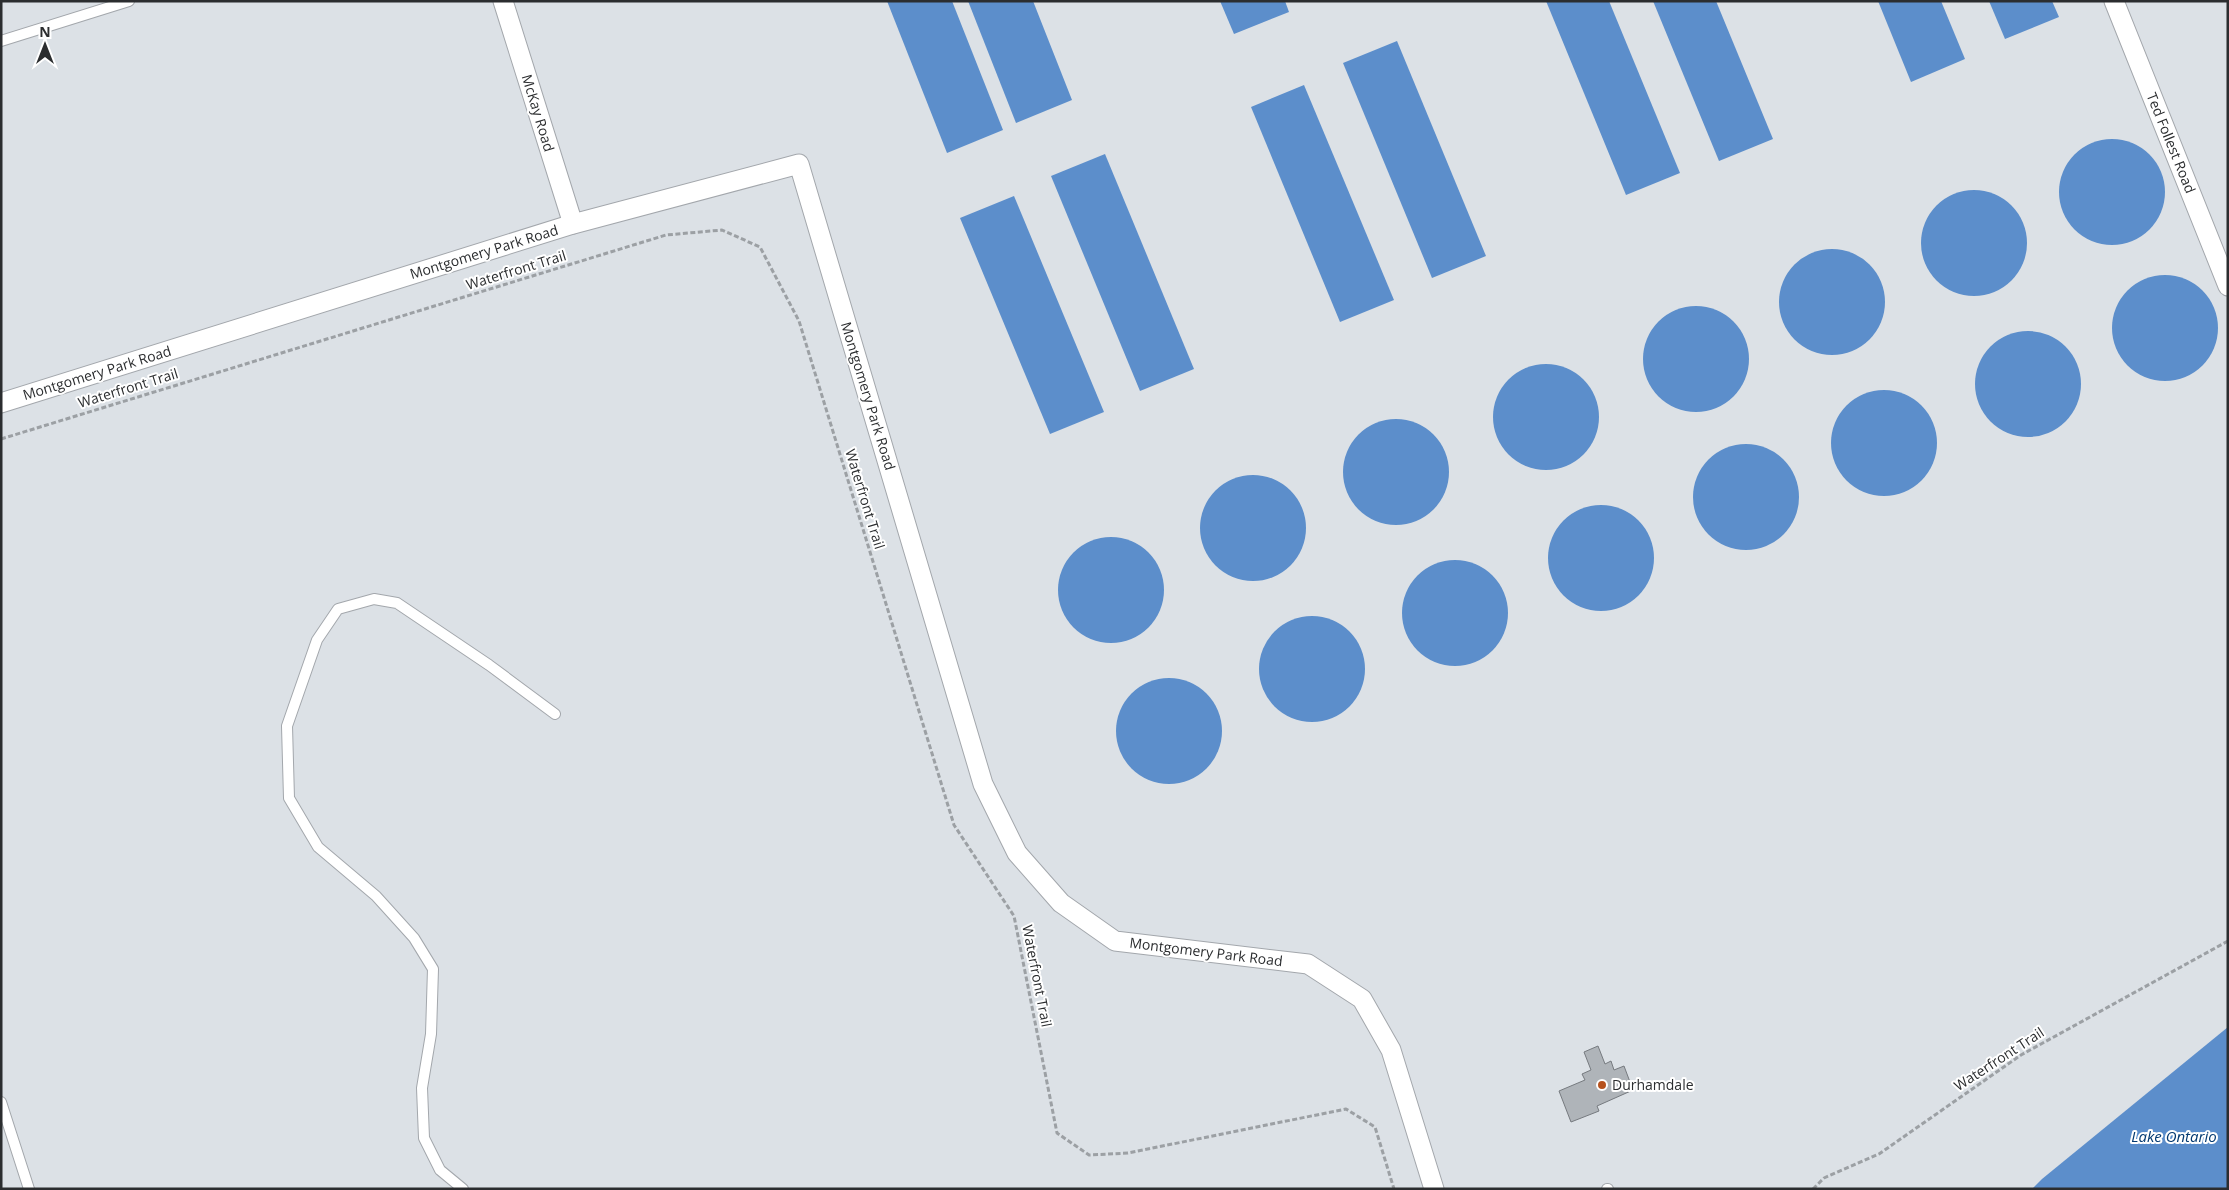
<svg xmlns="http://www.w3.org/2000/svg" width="2229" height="1190" font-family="'Open Sans',sans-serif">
<rect width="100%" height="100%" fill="#dce1e6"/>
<g fill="#5c8ecb">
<polygon points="887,1 952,1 1003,130 947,153"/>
<polygon points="968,1 1033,1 1072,100 1016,123"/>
<polygon points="1220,1 1285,1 1289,12 1234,34"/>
<polygon points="1546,1 1609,1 1680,173 1626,195"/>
<polygon points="1653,1 1716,1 1773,139 1719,161"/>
<polygon points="1878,1 1941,1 1965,59 1911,82"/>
<polygon points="1989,1 2052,1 2059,17 2005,39"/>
<polygon points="1397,41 1486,256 1432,278 1343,63"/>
<polygon points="1304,85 1394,300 1340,322 1251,107"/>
<circle cx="2112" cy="192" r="53"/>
<polygon points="1105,154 1194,369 1140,391 1051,176"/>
<circle cx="1974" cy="243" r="53"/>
<polygon points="1014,196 1104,412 1050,434 960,218"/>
<circle cx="1832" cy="302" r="53"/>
<circle cx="2165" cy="328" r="53"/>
<circle cx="1696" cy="359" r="53"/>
<circle cx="2028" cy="384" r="53"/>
<circle cx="1546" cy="417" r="53"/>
<circle cx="1884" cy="443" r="53"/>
<circle cx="1396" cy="472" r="53"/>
<circle cx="1746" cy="497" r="53"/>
<circle cx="1253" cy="528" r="53"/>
<circle cx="1601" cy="558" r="53"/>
<circle cx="1111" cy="590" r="53"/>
<circle cx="1455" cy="613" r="53"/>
<circle cx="1312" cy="669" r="53"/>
<circle cx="1169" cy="731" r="53"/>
<polygon points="2228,1027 2228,1189 2032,1189 2042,1179"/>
</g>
<polygon fill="#afb4b9" stroke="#767a7f" points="1598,1046 1605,1064 1611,1061 1614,1070 1624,1066 1633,1090 1597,1106 1599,1111 1571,1122 1559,1091 1585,1080 1582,1074 1591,1070 1584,1052"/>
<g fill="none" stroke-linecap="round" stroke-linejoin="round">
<g stroke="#a3a7ac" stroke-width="12">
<g id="service">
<polyline points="1,41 129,1"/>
<polyline points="1,1102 29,1189"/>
<polyline points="463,1189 440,1170 424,1138 422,1088 431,1034 433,969 414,938 376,896 318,847 289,798 287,726 317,640 338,609 374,599 397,603 489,665 555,714"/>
<polyline points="1607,1189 1608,1189"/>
</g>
</g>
<g stroke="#a3a7ac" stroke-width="21">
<g id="minor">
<polyline points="503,1 573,224"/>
<polyline points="2114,1 2228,286"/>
<polyline points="1,403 573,224 799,164 983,784 1017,853 1061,903 1115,941 1308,964 1362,999 1391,1050 1434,1189"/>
</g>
</g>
<g stroke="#9ca0a4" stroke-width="3" stroke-dasharray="5 2.5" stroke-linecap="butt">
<polyline points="1,439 666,235 722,230 760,247 799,321 954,825 1014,916 1057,1133 1089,1155 1128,1153 1346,1109 1375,1127 1394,1189"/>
<polyline points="1813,1189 1824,1178 1879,1154 2021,1055 2228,941"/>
</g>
<use href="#service" stroke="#fff" stroke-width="10"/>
<use href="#minor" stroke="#fff" stroke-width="19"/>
</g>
<circle fill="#b6521e" stroke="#fff" stroke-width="2" cx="1602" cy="1085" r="5"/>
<g text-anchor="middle" stroke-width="4" stroke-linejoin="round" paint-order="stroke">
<g font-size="14" fill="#2b2d2f" stroke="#fff">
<text transform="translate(538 113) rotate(73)" y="5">McKay Road</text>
<text transform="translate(2171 143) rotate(68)" y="5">Ted Follest Road</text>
<text transform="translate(484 252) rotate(-17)" y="5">Montgomery Park Road</text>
<text transform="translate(516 270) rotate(-17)" y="5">Waterfront Trail</text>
<text transform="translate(97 373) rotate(-17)" y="5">Montgomery Park Road</text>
<text transform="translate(128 388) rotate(-17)" y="5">Waterfront Trail</text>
<text transform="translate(868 396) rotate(73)" y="5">Montgomery Park Road</text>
<text transform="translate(865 499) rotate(73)" y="5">Waterfront Trail</text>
<text transform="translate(1206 952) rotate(7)" y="5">Montgomery Park Road</text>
<text transform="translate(1037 976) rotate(79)" y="5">Waterfront Trail</text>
<text transform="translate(1999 1059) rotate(-33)" y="5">Waterfront Trail</text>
</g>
<g font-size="14" fill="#2b2d2f" stroke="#fff" text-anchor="start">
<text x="1612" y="1090">Durhamdale</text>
</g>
<g font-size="15" font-style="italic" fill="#033971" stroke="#fff">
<text x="2174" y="1142">Lake Ontario</text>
</g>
</g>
<rect width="2229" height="1190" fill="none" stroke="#2b2d2f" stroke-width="5"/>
<g transform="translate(45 45)" stroke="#ffffff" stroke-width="4" paint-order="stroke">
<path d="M0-4L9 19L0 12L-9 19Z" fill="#2b2d2f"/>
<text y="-8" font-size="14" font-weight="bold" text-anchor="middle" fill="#2b2d2f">N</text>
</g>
</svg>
